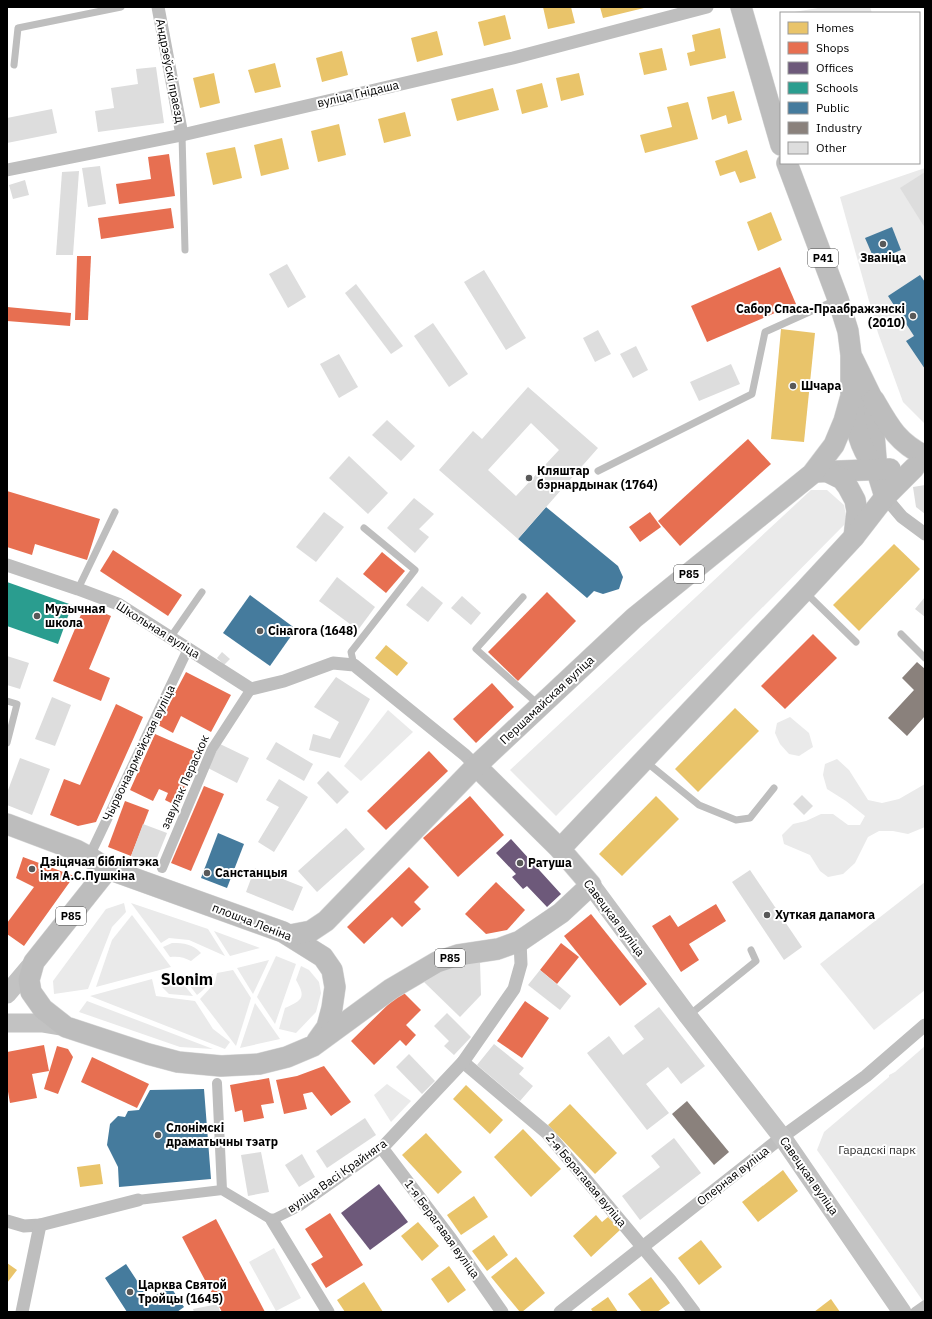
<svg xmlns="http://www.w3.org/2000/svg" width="932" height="1319" font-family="'IBM Plex Sans',sans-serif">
<rect width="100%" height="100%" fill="#fff"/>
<g fill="#eaeaea">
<polygon points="824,7 870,7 872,13 788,13"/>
<polygon points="925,168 925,424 903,402 878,333 840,197"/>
<polygon points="811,490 827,490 844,505 847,522 556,816 510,770"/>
<polygon points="388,710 413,732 361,781 344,766"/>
<polygon points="790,717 809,733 813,747 799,756 789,754 780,744 775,733 777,723"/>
<polygon points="837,759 849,770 868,800 882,803 899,799 925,784 925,827 908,834 893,831 879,831 868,837 855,863 843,874 828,877 820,871 810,855 784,844 782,835 793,824 806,821 821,814 833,814 848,825 860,825 865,816 846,801 827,789 823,775 825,764"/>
<polygon points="925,882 925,990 874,1030 820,964"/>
<polygon points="124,903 126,912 112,927 88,989 54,994 53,981 106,909"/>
<polygon points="131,903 208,929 225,956 189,940 169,938 161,943"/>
<polygon points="132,915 171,967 96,987 112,940"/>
<polygon points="214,931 260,948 230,956"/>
<path d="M 172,943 C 184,943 193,944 201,953 L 191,961 C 184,957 178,956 170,957 L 163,947 Z"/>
<polygon points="276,956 296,964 275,1024 257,997"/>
<polygon points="269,960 253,994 237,968"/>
<path d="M 301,966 L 309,970 L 319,982 L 321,993 L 316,1012 L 296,1033 L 279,1029 L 285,1008 C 303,1000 306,997 296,980 Z"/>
<polygon points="233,970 251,998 236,1046 200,999 215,983 217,973"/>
<path d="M 213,974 C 210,983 205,989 197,995 L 190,986 L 195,982 L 197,978 Z"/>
<polygon points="152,979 156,996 195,1001 213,1029 230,1042 225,1049 90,996"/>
<polygon points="181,981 193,996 169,994 162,987"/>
<polygon points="87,1001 213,1049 180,1047 79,1012"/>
<polygon points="255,1003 280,1039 240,1048"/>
<polygon points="925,1046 925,1304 817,1150 824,1132 889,1077 889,1075 895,1072"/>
<polygon points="387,1084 411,1101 391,1122 374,1095"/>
<polygon points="274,1248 301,1298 276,1311 249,1262"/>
</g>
<g fill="#e9c46a">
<polygon points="543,7 571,7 575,23 548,29"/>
<polygon points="600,7 644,7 644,8 603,18"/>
<polygon points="505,15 511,39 484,46 478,22"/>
<polygon points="720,28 726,58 690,66 687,53 695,51 692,35"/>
<polygon points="437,31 443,55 417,62 411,38"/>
<polygon points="662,48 667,70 644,75 639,53"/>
<polygon points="342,51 348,75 322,82 316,58"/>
<polygon points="275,63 281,87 255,93 248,70"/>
<polygon points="214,73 220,103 200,108 193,78"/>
<polygon points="579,73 584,95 561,101 556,78"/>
<polygon points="542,83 548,107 522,114 516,90"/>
<polygon points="493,88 499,110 457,121 451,99"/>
<polygon points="734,91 742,120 728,124 726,115 712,120 707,97"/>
<polygon points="688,102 698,139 645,153 640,135 672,127 667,107"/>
<polygon points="405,112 411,136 384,143 378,119"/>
<polygon points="339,124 346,155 318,162 311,131"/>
<polygon points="282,138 289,169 261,176 254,145"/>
<polygon points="235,147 242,178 213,185 206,153"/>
<polygon points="747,150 756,178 740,183 735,171 720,176 715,161"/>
<polygon points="771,212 782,240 758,251 747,222"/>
<polygon points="781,329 815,333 804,442 771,439"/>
<polygon points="894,544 920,569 859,631 833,605"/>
<polygon points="386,645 408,663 397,676 375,658"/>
<polygon points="735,708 759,731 698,792 675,769"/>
<polygon points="656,796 679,819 622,876 599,854"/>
<polygon points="466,1085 503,1120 490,1134 453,1099"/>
<polygon points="570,1104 617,1153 595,1174 548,1125"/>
<polygon points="523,1129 561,1169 531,1197 494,1157"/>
<polygon points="426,1133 462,1172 438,1194 402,1155"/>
<polygon points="100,1164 103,1184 80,1187 77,1167"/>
<polygon points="783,1170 798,1191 758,1222 742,1202"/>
<polygon points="474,1196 488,1217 461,1235 447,1215"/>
<polygon points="596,1215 602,1222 608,1217 620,1230 591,1257 573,1236"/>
<polygon points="418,1222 439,1246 422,1261 401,1236"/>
<polygon points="494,1235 508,1255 487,1271 472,1251"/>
<polygon points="701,1240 722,1267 699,1285 678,1258"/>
<polygon points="516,1257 545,1293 522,1312 520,1312 491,1277"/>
<polygon points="7,1263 17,1270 7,1283"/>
<polygon points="449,1266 466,1290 448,1303 431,1279"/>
<polygon points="651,1277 670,1303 657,1312 642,1312 628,1294"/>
<polygon points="364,1282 383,1312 345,1312 337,1300"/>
<polygon points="608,1297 618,1312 593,1312 591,1309"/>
<polygon points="831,1299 840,1312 814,1312"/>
</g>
<g fill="#e76f51">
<polygon points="169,154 175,196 119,204 116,184 151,179 148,157"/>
<polygon points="171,208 174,228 101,239 98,218"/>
<polygon points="77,256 91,256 88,320 75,320"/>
<polygon points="780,267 796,304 707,342 691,306"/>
<polygon points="7,307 71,313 70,326 7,321"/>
<polygon points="748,439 771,464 680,546 658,521"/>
<polygon points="7,491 100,519 87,560 35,544 32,555 7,547"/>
<polygon points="650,512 661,527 640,542 629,527"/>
<polygon points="113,550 182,595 168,616 100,571"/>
<polygon points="382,552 405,571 386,593 363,574"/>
<polygon points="547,592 576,621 518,681 488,652"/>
<polygon points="85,605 111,616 89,669 110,678 101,701 53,681"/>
<polygon points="813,634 837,658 785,709 761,686"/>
<polygon points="186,672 231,695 211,732 181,716 173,733 158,725"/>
<polygon points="492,683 514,707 476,743 453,719"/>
<polygon points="116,704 143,717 96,822 78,826 50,815 64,779 80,785"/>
<polygon points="155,734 201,754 177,806 165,800 168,793 159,789 153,801 130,790"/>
<polygon points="429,751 448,771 386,830 367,811"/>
<polygon points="204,786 224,794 191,871 171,863"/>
<polygon points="470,796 504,835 458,877 423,838"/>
<polygon points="125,801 149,810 131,856 108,847"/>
<polygon points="23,857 74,876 24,946 7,934 7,923 34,887 16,878"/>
<polygon points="409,867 429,887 414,902 421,909 402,927 392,917 364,944 347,927"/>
<polygon points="496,882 525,910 507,930 486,934 465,914"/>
<polygon points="716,904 726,921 689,944 699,960 681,972 652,926 670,915 678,927"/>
<polygon points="591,914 647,984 620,1006 564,936"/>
<polygon points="561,943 579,957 557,984 540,970"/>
<polygon points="402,991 421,1010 406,1025 416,1035 406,1046 400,1040 374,1065 351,1041"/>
<polygon points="525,1001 549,1018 522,1058 497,1041"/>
<polygon points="44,1045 49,1071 32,1074 37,1098 10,1103 7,1086 7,1052"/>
<polygon points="57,1046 68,1049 73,1057 58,1094 44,1089"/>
<polygon points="92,1057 149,1084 137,1108 81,1082"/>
<polygon points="324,1066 351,1102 331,1116 312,1092 303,1094 307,1109 284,1114 276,1080 297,1076"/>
<polygon points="269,1078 274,1103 261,1105 264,1118 244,1122 242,1110 235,1112 230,1085"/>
<polygon points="330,1213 363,1265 326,1288 311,1264 323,1257 305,1229"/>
<polygon points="216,1219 265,1312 222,1312 182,1237"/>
</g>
<g fill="#6d597a">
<polygon points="511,839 561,894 547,907 527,886 523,889 512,877 516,874 496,853"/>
<polygon points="379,1184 408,1222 370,1250 341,1213"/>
</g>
<polygon fill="#2a9d8f" points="7,582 72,605 58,644 7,626"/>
<g fill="#457b9d">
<polygon points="892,227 901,250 875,261 865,238"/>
<polygon points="920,275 925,282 925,369 906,341 914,336 888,296"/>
<polygon points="546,507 618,566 623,577 619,589 603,594 594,591 587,598 518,539"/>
<polygon points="250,595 296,629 270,666 223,633"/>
<polygon points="218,833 244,844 227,888 201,878"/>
<polygon points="204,1089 211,1179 119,1187 118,1167 107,1145 110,1124 118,1116 125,1117 128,1111 139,1110 150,1090"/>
<polygon points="126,1264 149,1299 170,1286 184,1307 177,1312 127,1312 105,1278"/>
</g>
<g fill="#8a817c">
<polygon points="917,662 925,669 925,716 907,736 888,718 914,690 902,678"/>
<polygon points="687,1101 729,1152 714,1165 672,1114"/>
</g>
<g fill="#ddd" fill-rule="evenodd">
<polygon points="156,67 164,123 98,132 95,111 114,108 111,88 138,84 136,69"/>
<polygon points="52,109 57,133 7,143 7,118"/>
<polygon points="100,166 106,204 88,207 82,168"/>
<polygon points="79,171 73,255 56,255 62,172"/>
<polygon points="925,172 925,228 900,188"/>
<polygon points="25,180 29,195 13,199 9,185"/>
<polygon points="287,264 306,297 288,308 269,274"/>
<polygon points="484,270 526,338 506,350 464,282"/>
<polygon points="356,284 403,346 391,354 345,293"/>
<polygon points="433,323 468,374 449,387 414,336"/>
<polygon points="598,330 611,354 595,362 583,338"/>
<polygon points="636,346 648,370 633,378 620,354"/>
<polygon points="339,354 358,387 339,398 320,364"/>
<polygon points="731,364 740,384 699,401 690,382"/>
<path d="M 528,387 L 598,448 L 518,539 L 439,470 L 473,431 L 482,439 ZM 531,423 L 559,450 L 516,496 L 488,470 Z"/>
<polygon points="387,420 415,446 401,461 372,435"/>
<polygon points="349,456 388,493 368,514 329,478"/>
<polygon points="925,485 925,514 916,507 913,487"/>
<polygon points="414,498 434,514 419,529 429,537 415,553 387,528"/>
<polygon points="324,512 344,527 316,562 296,547"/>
<polygon points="337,577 375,607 358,630 319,601"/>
<polygon points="422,586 443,603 428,622 406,605"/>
<polygon points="462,596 481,613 471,625 451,608"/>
<polygon points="925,597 925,617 915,609"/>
<polygon points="222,652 230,659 224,665 217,658"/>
<polygon points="7,656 29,663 20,689 7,685"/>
<polygon points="336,677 370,699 340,758 309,750 313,734 330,739 339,722 314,707"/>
<polygon points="52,697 71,705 55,746 35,739"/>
<polygon points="276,742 313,764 304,781 266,759"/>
<polygon points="220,744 249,758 237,783 208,768"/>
<polygon points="20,758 50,769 32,815 7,805 7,793"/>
<polygon points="328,771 349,792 337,804 317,783"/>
<polygon points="279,779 308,797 274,852 258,842 279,807 266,800"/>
<polygon points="802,795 813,806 804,815 793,804"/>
<polygon points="143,824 167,833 154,865 131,856"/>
<polygon points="346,828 365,849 317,892 298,871"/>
<polygon points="255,868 303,887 293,911 246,892"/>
<polygon points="750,870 802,947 784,960 732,882"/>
<polygon points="480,961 481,995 460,1017 424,982 444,966"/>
<polygon points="540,970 571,996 560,1010 528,985"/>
<polygon points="659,1007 705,1066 681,1084 668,1067 646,1084 669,1113 647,1130 587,1053 609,1036 623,1055 644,1039 634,1026"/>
<polygon points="447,1013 471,1037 454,1055 444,1046 449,1041 434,1026"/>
<polygon points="494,1044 524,1068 519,1074 533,1086 520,1101 477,1065"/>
<polygon points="409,1054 435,1081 422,1094 396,1067"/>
<polygon points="365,1118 376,1135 327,1168 316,1151"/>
<polygon points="674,1138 701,1173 640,1220 622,1196 660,1167 651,1156"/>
<polygon points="261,1152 269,1192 248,1196 241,1155"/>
<polygon points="302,1154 315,1177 299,1187 285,1165"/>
<polygon points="218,1304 220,1312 194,1312 193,1309"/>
</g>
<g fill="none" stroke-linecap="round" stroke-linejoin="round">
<g stroke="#dbdbdb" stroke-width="22">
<g id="primary">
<polyline points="741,7 781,145"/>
<polyline points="853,359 871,396 877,471 885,497"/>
<path d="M 874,400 C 889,426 897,442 925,456"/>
<path d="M 852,402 C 856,427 858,444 873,465"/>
<polyline points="815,472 890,469"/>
<polyline points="828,472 842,479 848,487 855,500 857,511 854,537"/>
<polyline points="7,824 76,850 89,857 108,869 283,932 323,957 332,970 335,987 332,1008 327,1027 317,1041"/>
<polyline points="560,849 804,591 854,537 885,497 914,468"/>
<polyline points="108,869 34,962 29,980 31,992 43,1009 66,1027 148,1054 178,1062 221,1066 259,1064 287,1057 313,1046 391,989 437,962 458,955 498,949 520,941 561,913 591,885 560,849 476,766"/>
<polyline points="290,935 311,931 326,921 476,766 634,618 812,474 834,445 844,421 851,396 851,355 848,331 838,299 787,163"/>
</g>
</g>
<g stroke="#bebebe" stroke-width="7">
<polyline points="14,65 18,28 121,7"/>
<polyline points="182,135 185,250"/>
<polyline points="598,471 752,394 765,332 836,300"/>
<polyline points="78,589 115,512"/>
<polyline points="806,593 856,642"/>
<polyline points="523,597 476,649 539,705"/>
<polyline points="901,634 925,658"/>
<polyline points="170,638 202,592"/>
<polyline points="354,665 351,652 415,570 364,528"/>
<polyline points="7,701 17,704 7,743"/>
<polyline points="645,761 699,805 736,820 750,818 774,788"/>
<polyline points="688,1016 756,961 751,950"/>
</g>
<g stroke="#bebebe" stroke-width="10">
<polyline points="89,857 188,649"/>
<polyline points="162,868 212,749 251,689"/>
<polyline points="217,1083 222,1190"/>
<polyline points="138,1200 222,1190 272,1220 300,1206 382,1148"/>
<polyline points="915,1312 925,1305"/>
</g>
<g stroke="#bebebe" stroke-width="13">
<polyline points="158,7 182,135"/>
<polyline points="7,170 182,135 513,58 707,7"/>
<polyline points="885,497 902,517 925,534"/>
<polyline points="7,565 78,589 118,604 251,689 284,681 333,663 354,665 465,755 476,766"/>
<polyline points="463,1062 547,1133 670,1280 694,1312"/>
<polyline points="272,1220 328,1312"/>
<polyline points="7,1221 24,1226 40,1225 138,1200"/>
<polyline points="22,1312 40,1225"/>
<polyline points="502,1312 451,1239 382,1148 463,1062 514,989 521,964 520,941"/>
<polyline points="560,1312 782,1137 866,1076 925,1025"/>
</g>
<g stroke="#c2c2c2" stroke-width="19">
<polyline points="591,885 688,1016 782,1137 902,1312"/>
<polyline points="7,994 34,962"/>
<polyline points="7,1023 42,1023 66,1027"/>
</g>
<use href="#primary" stroke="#bdbdbd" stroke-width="21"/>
</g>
<g fill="#595959" stroke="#fff" stroke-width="1.5">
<circle cx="883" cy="244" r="4"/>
<circle cx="913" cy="316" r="4"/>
<circle cx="793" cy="386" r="4"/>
<circle cx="529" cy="478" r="4"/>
<circle cx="37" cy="616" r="4"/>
<circle cx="260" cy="631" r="4"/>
<circle cx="520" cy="863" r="4"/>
<circle cx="32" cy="869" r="4"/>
<circle cx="207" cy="873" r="4"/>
<circle cx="767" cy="915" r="4"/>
<circle cx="158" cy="1135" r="4"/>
<circle cx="130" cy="1292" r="4"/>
</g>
<g text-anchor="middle" stroke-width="4" stroke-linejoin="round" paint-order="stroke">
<g fill="#fff" stroke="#4c4c4c" stroke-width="1">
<rect x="808" y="249" width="30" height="18" rx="3"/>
<rect x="674" y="565" width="30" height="18" rx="3"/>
<rect x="56" y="907" width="30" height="18" rx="3"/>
<rect x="435" y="949" width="30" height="18" rx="3"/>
</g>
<g font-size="11" font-weight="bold" fill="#000">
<text x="823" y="262">Р41</text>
<text x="689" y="578">Р85</text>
<text x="71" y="920">Р85</text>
<text x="450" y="962">Р85</text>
</g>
<g font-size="12" fill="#000" stroke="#fff">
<text transform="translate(170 71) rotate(79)" y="4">Андрэеўскі праезд</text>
<text transform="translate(358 94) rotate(-13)" y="4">вуліца Гнідаша</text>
<text transform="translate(158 630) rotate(32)" y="4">Школьная вуліца</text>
<text transform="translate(547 700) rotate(-43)" y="4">Першамайская вуліца</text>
<text transform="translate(139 753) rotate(-64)" y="4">Чырвонаармейская вуліца</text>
<text transform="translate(185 782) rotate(-66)" y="4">завулак Пераскок</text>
<text transform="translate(614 918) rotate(53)" y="4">Савецкая вуліца</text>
<text transform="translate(252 922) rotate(21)" y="4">плошча Леніна</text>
<text transform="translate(337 1176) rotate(-35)" y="4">вуліца Васі Крайняга</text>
<text transform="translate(733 1176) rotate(-38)" y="4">Оперная вуліца</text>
<text transform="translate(809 1176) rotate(55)" y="4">Савецкая вуліца</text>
<text transform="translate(586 1180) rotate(50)" y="4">2-я Берагавая вуліца</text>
<text transform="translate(442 1229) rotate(54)" y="4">1-я Берагавая вуліца</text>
</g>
<g font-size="12" font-weight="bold" fill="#000" stroke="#fff" text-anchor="start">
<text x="883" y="262" text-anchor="middle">Званіца</text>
<text x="905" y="313" text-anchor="end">Сабор Спаса-Праабражэнскі<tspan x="905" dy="14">(2010)</tspan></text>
<text x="801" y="390">Шчара</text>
<text x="537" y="475">Кляштар<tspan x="537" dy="14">бэрнардынак (1764)</tspan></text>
<text x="45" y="613">Музычная<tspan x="45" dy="14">школа</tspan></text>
<text x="268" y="635">Сінагога (1648)</text>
<text x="40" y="866">Дзіцячая бібліятэка<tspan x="40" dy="14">імя А.С.Пушкіна</tspan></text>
<text x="528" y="867">Ратуша</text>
<text x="215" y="877">Санстанцыя</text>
<text x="775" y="919">Хуткая дапамога</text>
<text x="166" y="1132">Слонімскі<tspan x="166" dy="14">драматычны тэатр</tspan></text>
<text x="138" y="1289">Царква Святой<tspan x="138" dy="14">Тройцы (1645)</tspan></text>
</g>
<g font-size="12" fill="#303030" stroke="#fff">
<text x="877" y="1154">Гарадскі парк</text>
</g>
<g font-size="16" font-weight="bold" fill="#000" stroke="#fff">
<text x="187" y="985">Slonim</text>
</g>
</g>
<rect width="932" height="1319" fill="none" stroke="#000000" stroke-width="16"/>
<rect x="780" y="12" width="140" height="152" fill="#ffffff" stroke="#999999"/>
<rect x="788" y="22" width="20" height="12" fill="#e9c46a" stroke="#999999"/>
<text x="816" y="32" font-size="12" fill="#000000">Homes</text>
<rect x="788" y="42" width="20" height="12" fill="#e76f51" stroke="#999999"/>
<text x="816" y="52" font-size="12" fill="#000000">Shops</text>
<rect x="788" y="62" width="20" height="12" fill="#6d597a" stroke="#999999"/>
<text x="816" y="72" font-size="12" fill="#000000">Offices</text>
<rect x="788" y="82" width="20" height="12" fill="#2a9d8f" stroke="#999999"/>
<text x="816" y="92" font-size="12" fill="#000000">Schools</text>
<rect x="788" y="102" width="20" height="12" fill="#457b9d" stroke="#999999"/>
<text x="816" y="112" font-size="12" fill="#000000">Public</text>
<rect x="788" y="122" width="20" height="12" fill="#8a817c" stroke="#999999"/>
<text x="816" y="132" font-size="12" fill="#000000">Industry</text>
<rect x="788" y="142" width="20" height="12" fill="#dddddd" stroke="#999999"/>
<text x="816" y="152" font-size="12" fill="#000000">Other</text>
</svg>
